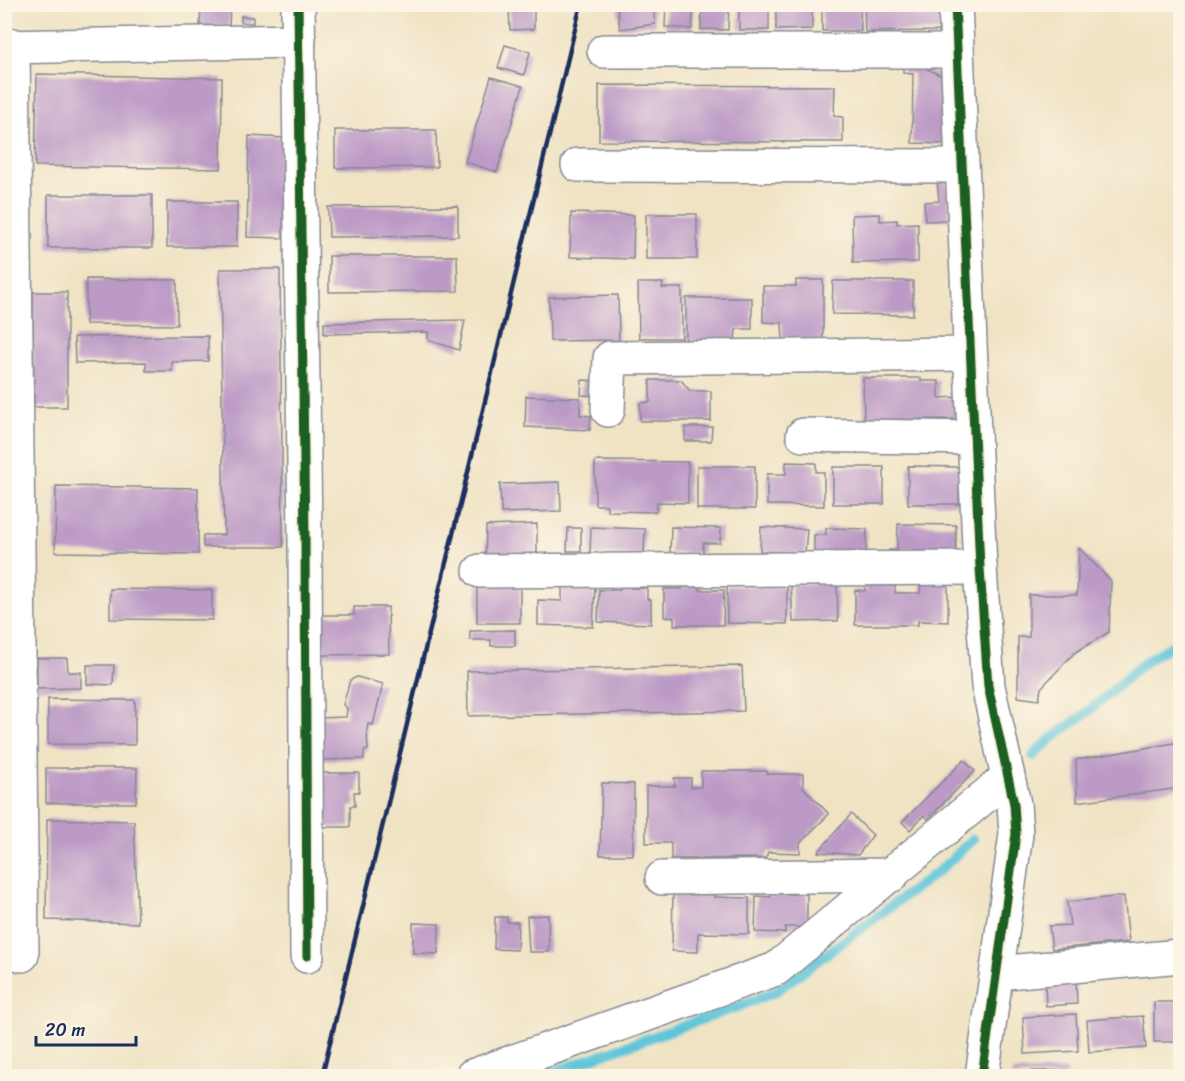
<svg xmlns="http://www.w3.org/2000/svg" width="1185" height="1081" font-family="Sriracha,sans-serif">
<rect width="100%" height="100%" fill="#fcf5e5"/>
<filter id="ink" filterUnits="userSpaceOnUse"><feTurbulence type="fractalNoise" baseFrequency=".0167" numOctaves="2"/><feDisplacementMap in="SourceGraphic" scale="12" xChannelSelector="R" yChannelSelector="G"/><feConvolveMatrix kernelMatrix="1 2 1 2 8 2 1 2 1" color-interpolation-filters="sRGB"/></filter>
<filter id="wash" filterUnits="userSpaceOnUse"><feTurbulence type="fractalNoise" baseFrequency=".008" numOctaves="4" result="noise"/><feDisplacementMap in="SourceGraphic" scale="24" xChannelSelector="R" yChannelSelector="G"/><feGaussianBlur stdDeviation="1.35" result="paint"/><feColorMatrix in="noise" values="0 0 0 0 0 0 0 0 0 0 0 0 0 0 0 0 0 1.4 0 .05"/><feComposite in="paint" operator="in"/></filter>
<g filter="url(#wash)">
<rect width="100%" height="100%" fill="#f0e3c4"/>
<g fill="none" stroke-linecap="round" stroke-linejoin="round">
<g stroke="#5dc5d9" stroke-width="10">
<path d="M 1033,756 C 1050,737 1071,725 1091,709 C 1120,687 1145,654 1180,643"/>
<polyline points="541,1076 740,1006 775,992 940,870 973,839"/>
</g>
</g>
<g id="blocks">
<g fill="#bc9ac6">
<polygon points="617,4 653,4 655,24 620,29"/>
<polygon points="666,4 694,4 692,29 665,27"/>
<polygon points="702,4 729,4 728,30 701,29"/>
<rect x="739" y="4" width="30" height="26"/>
<polygon points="776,4 812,4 812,29 776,30"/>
<polygon points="822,4 860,4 861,31 822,31"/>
<polygon points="864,4 938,4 939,31 865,32"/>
<polygon points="493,5 534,5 534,29 510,30 509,8 493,8"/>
<polygon points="201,6 230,7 229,26 200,25"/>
<polygon points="241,16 253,17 253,23 241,22"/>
<polygon points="505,45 530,52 524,75 498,68"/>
<polygon points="903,63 917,64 942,76 945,144 912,143 913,74 903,73"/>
<polygon points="37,74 222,78 221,169 35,166"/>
<polygon points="491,77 523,86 497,172 465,162"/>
<polygon points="599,85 835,86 834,116 843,117 843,142 599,141"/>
<polygon points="335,130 436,130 437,167 335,168"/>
<polygon points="249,136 285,138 283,238 247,237"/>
<polygon points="937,179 947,179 950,220 925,221 924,202 939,201"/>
<rect x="48" y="195" width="104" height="53"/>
<rect x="167" y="202" width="70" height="45"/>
<polygon points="458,206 458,236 329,237 328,207"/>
<polygon points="571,213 634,215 633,259 570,257"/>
<rect x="646" y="214" width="51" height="45"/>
<polygon points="880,214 880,221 897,220 897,224 918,223 918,262 853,263 852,215"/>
<polygon points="329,256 457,256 458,291 329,292"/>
<polygon points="220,269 280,269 283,547 203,547 203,535 224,535"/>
<polygon points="86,279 177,280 177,325 86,324"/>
<polygon points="796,280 823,280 823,341 783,341 782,323 763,322 763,286 796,286"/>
<polygon points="833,281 913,281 913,315 832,314"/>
<polygon points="638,283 663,283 662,288 682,288 682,338 639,338"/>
<polygon points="33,292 67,292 67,407 34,407"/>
<polygon points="618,295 619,340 550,341 549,297"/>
<polygon points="686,298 752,298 752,329 736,329 735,341 686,341"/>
<polygon points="465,320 459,350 428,340 428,332 324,334 324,323"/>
<polygon points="208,336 208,361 172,362 172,371 146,371 146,362 75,363 74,337"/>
<polygon points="863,378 921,378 921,381 939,381 939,398 957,397 957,419 864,420"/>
<polygon points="582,380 597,381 596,396 581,395"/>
<polygon points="650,380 681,380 690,391 711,391 711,421 640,421 640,403 650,402"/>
<polygon points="526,396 580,398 580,415 591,416 590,430 525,427"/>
<polygon points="685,427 712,427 711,441 685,441"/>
<polygon points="595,461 688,462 688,503 657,502 656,512 607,511 607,505 595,505"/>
<polygon points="786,462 816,463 816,472 824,472 824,506 767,505 767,474 786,474"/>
<rect x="697" y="466" width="58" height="43"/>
<polygon points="908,466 960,467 959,504 908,504"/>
<rect x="833" y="467" width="51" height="37"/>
<polygon points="560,482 561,511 501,513 500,484"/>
<polygon points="56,486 198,488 198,554 55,552"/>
<polygon points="537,524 537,565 485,565 486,526"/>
<polygon points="898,524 956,525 956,556 889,556 889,550 897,550"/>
<polygon points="591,527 645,529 644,556 590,554"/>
<polygon points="671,527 721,528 720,543 703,543 703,553 670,553"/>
<polygon points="761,527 807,529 805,554 760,551"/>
<polygon points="568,528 581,528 581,551 567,551"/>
<polygon points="826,528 867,529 866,559 814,557 814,535 826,535"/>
<polygon points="1079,548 1111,581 1109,632 1074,653 1041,688 1039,700 1018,697 1018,637 1029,637 1029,595 1077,595"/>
<polygon points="865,579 885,579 885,585 895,586 895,593 920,593 921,581 948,582 948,622 918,621 918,625 855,625 855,590 865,591"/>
<polygon points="520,583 520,623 477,623 477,584"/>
<polygon points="837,583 838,621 793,622 791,584"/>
<polygon points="620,584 631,584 631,588 647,588 647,599 651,600 651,624 598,622 599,590 620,590"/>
<polygon points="687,584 700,584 700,590 724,590 723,625 674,625 674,617 664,617 664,589 682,589"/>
<polygon points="562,586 595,587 593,627 538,625 538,600 562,601"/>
<polygon points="727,586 787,586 787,624 727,623"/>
<polygon points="110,589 212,590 212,620 110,619"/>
<polygon points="354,607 388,607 389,654 322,655 322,615 354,615"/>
<polygon points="515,630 515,646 491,646 491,640 470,640 470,631"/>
<polygon points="37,658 67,658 68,672 81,672 81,688 37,689"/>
<polygon points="87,665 114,665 113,685 87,684"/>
<polygon points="742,666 744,711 468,716 467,671"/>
<polygon points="357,677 383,684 373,725 368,724 367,729 368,750 364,751 364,759 318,760 316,718 346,717 347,708 343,705 350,680"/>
<polygon points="48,699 135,700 135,745 48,744"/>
<polygon points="1180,742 1180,788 1077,802 1076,760"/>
<polygon points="964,760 975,771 928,819 924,815 910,830 902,822"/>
<polygon points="46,768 137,768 136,803 46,803"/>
<polygon points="701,771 767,771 767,774 803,774 803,787 829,814 800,843 800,853 768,852 766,858 671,859 671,843 646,843 646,786 675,786 674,778 691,778 691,787 701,787"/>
<polygon points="323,773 359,773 359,792 354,792 355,806 350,806 350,827 323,827"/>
<polygon points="602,783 634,784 633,855 600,855"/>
<polygon points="851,814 873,835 858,855 818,852"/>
<polygon points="47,819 134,821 138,923 46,920"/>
<polygon points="771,888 789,889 789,894 807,894 807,927 785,927 785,933 755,932 756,896 771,897"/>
<polygon points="673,889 713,894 714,897 749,898 749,934 698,933 698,952 672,951"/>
<polygon points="1124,896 1129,942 1052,949 1049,926 1070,925 1067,902"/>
<polygon points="548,915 549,952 529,952 527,916"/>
<polygon points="495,917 507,917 507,922 518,922 517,950 494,949"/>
<polygon points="413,923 439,924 438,954 413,953"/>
<polygon points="1076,980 1077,1004 1046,1006 1045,982"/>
<rect x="1154" y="1002" width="26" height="40"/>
<polygon points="1076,1014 1078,1051 1025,1054 1023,1017"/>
<polygon points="1143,1016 1146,1048 1089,1052 1087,1020"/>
<polygon points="1067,1070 1067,1076 1013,1076 1012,1072"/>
</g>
</g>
</g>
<g filter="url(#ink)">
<use href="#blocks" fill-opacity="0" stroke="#868991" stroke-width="1.5"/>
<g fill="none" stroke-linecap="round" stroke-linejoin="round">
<g stroke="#868991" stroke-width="36">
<g id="street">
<polyline points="298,4 305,538 307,956"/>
<polyline points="955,4 980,568 988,686 1014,804 1016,834 982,1076"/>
<polyline points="13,45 22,955"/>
<polyline points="4,47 299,41"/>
<polyline points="604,51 957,51"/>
<polyline points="578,165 962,166"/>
<polyline points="608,410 610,358 970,354"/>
<polyline points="803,435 974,438"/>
<polyline points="480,571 980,568"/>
<polyline points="662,878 892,875"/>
<polyline points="997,973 1180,956"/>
<polyline points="472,1076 776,969 1008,777"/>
</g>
</g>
<use href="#street" stroke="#fff" stroke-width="33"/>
<polyline stroke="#1b2f5e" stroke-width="4.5" points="322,1076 581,4"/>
<g stroke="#fcf5e5" stroke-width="13">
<g id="cycleway">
<polyline points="298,4 305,538 307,956"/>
<polyline points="955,4 980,568 988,686 1014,804 1016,834 982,1076"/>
</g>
</g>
<use href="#cycleway" stroke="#1b5e20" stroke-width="9"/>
</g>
</g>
<rect width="1185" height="1081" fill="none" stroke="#fcf5e5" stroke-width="24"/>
<path d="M36 1036v9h100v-9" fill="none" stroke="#1b2f5e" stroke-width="3"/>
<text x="45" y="1036" font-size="18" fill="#1b2f5e" stroke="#fcf5e5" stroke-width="4.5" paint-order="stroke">20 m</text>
</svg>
